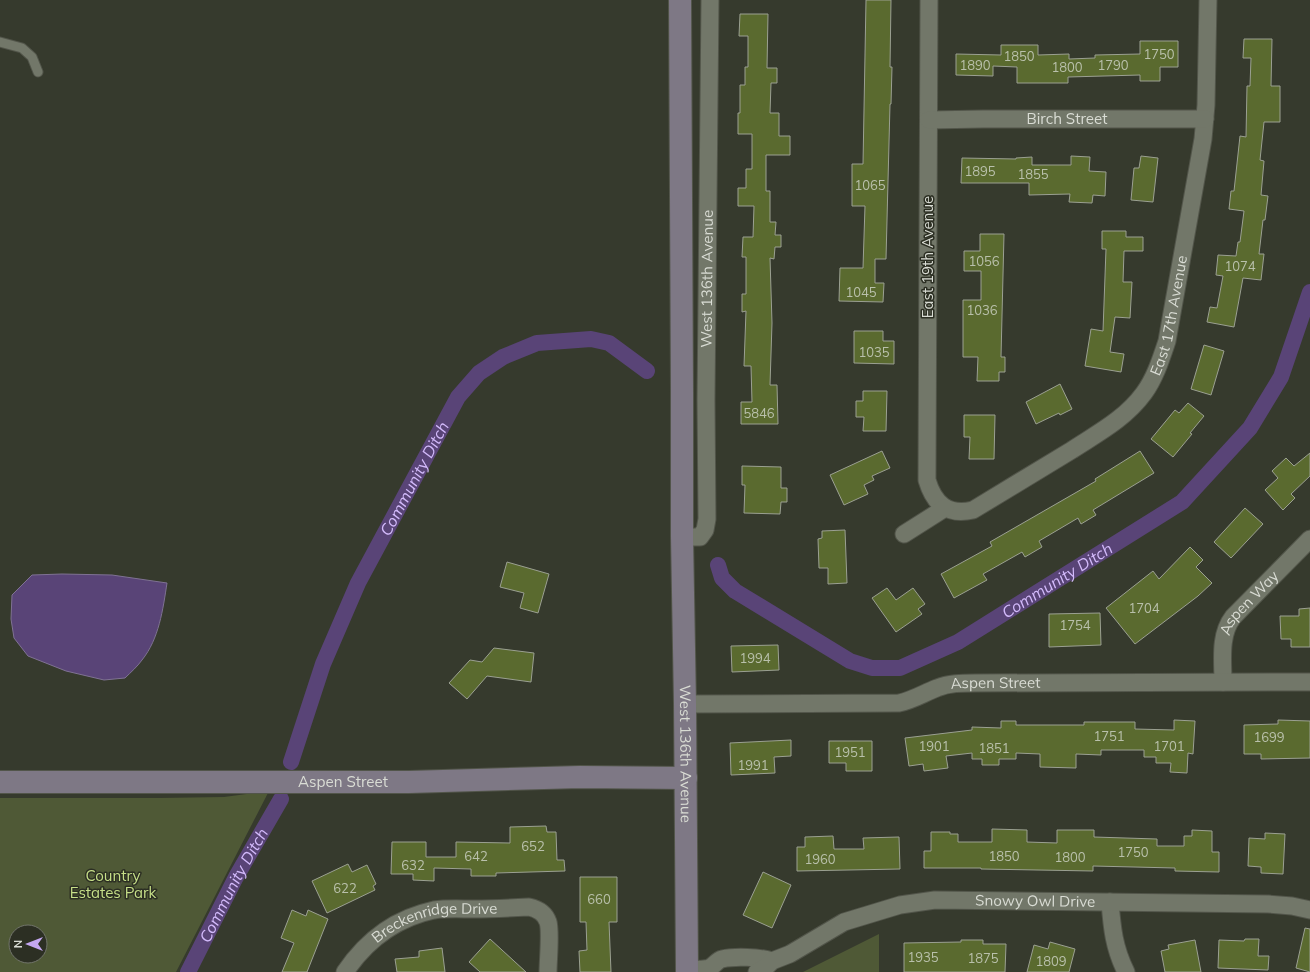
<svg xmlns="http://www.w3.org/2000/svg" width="1310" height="972" font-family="Mulish,sans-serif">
<rect width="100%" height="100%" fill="#363a2d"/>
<g fill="#4f5936" fill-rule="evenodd">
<path d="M 269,791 L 176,972 L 0,972 L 0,798 L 160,798 L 224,797 ZM 16,932 L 40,932 L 40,956 L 16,956 Z"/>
<polygon points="879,934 879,972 803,972"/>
</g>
<path fill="#594477" stroke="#7f7293" d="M 62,574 L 112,575 L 167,583 C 163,609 159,639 142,660 C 137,667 131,672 125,678 L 104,680 L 66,671 L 28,656 L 14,638 L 11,619 L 12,595 L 32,575 Z"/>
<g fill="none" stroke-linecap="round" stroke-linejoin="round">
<g stroke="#594477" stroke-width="16">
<path id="s1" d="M 718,565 L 722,578 L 735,591 L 850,661 L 872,668 L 900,668 L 958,642 L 1182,502 L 1250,428 L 1281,377 L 1310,292"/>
<path id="s2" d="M 291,762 L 323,664 L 358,583 L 458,397 L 479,373 L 503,357 L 537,343 L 591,339 L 609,343 L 647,371"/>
<path id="s3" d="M 188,972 L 236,877 L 281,799"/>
</g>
</g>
<g fill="#5a6a2f" stroke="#9ba092">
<polygon points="866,0 891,0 890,67 892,67 891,104 890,104 886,259 875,259 875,283 884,283 883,302 839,301 840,268 863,268 865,206 852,206 852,164 863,164"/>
<polygon points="740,14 768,14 767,68 777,68 777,83 771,83 770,113 779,113 779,136 790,136 790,155 766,155 766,191 770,191 770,222 776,222 775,235 781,235 781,247 775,247 774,259 770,258 772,323 770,385 777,385 778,424 741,424 741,402 752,402 751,366 744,366 746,311 742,312 742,294 746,294 746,257 742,257 743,237 753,237 754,206 738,206 738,188 746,188 746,169 752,169 752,134 738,134 738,113 740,113 740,85 745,85 745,67 748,67 748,36 739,36"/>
<polygon points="1244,39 1272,39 1271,86 1280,86 1280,122 1264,122 1260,160 1264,161 1261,195 1268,196 1265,220 1263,220 1259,254 1264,254 1261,280 1243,278 1234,327 1207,322 1210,307 1217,308 1223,276 1216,275 1218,255 1236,256 1238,242 1240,242 1244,211 1229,209 1231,191 1234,191 1240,136 1246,137 1247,86 1250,86 1251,58 1243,58"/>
<polygon points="1140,41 1178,41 1178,67 1160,67 1160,81 1140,81 1140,75 1068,77 1068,83 1017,83 1017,67 993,66 993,76 956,75 956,54 1001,55 1001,45 1038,45 1038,55 1069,54 1069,59 1095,58 1095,55 1140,54"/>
<polygon points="1071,156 1090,157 1089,171 1106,172 1105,196 1093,195 1092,203 1069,202 1070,194 1029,195 1029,183 961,183 962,158 1016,159 1016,158 1032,157 1032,165 1071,165"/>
<polygon points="1141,156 1158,158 1153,202 1131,200 1134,168 1139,168"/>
<polygon points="1102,231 1126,231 1126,237 1143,237 1143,251 1124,251 1123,282 1132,282 1130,318 1115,317 1110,352 1124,354 1121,372 1085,366 1091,329 1103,331 1106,249 1102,249"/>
<polygon points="980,234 1004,234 1001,357 1005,357 1005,372 999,372 999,381 977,381 978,357 963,357 963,300 981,300 981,271 964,271 964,251 980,251"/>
<polygon points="854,331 883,331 883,341 894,341 894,364 854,363"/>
<polygon points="1204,345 1224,351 1211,395 1191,389"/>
<polygon points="1060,384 1072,409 1060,415 1059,413 1036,424 1026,402"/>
<polygon points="863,391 887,391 886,431 863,431 864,417 856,417 856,401 863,401"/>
<polygon points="1188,403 1204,416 1190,433 1192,434 1173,457 1151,439 1175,410 1179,413"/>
<polygon points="964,415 995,415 994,459 969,459 970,437 964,437"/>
<polygon points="882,451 890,468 872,476 874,480 864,485 868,494 844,505 830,475"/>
<polygon points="1140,451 1154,473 1093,510 1096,515 1081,524 1078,518 1039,541 1042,547 1025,557 1022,552 983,574 987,580 954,598 941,574 992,546 990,542 1096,481 1095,479"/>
<polygon points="1310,453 1310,476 1291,494 1295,498 1283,510 1265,490 1278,478 1272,471 1286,458 1294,466"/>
<polygon points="742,466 781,467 781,488 787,488 787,502 781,502 780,514 744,513 745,485 742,485"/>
<polygon points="1245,508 1263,524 1231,558 1214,542"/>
<polygon points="845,530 847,583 828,584 828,568 819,568 818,539 822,538 822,531"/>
<polygon points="1190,547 1203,560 1196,567 1212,583 1198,596 1135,644 1106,608 1153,571 1159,579"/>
<polygon points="507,562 549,574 538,613 520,608 524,593 500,587"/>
<polygon points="887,588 896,600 913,588 925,604 918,609 922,614 896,632 872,598"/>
<polygon points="1310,608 1310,647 1291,647 1291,639 1281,639 1280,616 1299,616 1299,609"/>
<polygon points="1100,613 1101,645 1049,647 1049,614"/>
<polygon points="778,645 779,670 732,672 731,646"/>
<polygon points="494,648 534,653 531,682 487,676 467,699 449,683 470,660 482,662"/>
<polygon points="1174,720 1195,721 1193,754 1188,753 1187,773 1170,772 1171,763 1156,763 1156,757 1144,757 1144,750 1101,750 1101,755 1076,754 1076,768 1040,767 1040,754 1016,753 1016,759 999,759 999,765 982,765 982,759 972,759 972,753 946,756 948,768 924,771 923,764 909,766 905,738 972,730 972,727 1001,728 1001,721 1016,721 1016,725 1084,725 1084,722 1135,722 1135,729 1174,730"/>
<polygon points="1278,720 1310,721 1310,758 1261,759 1261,754 1244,754 1244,725 1278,724"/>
<polygon points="791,740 791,756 774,757 775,773 731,775 730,743"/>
<polygon points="829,741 872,741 872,771 846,771 846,763 829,763"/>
<polygon points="546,826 547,832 556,832 557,860 564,860 565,871 496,873 496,876 471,876 471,869 434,868 434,881 413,880 413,874 391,874 392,842 426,842 426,857 456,857 456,842 510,843 510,827"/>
<polygon points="992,829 1027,830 1027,842 1057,843 1057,830 1094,830 1094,837 1157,839 1157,846 1184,846 1184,836 1192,836 1192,830 1212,831 1212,852 1219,852 1219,872 1175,871 1175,868 1093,866 1093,871 981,869 981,868 924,868 924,851 931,851 931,832 950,832 950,834 958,834 958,842 992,842"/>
<polygon points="1265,833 1285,834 1283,874 1261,873 1261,867 1248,866 1249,838 1265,839"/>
<polygon points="833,836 834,849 864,849 863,838 899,837 900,869 797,871 797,847 805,847 805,837"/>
<polygon points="348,864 352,872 367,865 376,884 373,886 375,890 327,913 312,881"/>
<polygon points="763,872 791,885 772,928 743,915"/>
<polygon points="580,877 617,877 617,922 609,922 611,972 580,972 579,951 587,950 586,922 580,922"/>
<polygon points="292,910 306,916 308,910 328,919 307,972 282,972 294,943 281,938"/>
<polygon points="1305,928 1310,929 1310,972 1296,968"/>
<polygon points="490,939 526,972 480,972 469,962"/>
<polygon points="1245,939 1259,939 1258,956 1269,956 1268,970 1218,968 1219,940 1244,941"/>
<polygon points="961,940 983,940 983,944 1006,944 1005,972 904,972 904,943 961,942"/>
<polygon points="1195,940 1201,972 1165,972 1161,951 1169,949 1168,945"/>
<polygon points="1050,942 1075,949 1069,972 1027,972 1034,945 1048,949"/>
<polygon points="442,948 445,972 397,972 395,959 419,957 419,951"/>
</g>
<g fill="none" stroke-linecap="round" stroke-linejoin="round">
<g stroke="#52554a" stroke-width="11">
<polyline id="lane" points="0,42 22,48 32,57 38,72"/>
</g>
<g stroke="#52554a" stroke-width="19">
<g id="street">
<path id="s4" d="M 929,0 L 927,480 C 934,504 948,516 973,510 C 1006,490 1039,470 1072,450 C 1098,433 1125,419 1144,393 C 1155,378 1161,359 1167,341 L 1203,139 L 1206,105 L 1208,0"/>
<path id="s5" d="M 929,120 L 983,119 L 1205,119"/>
<polyline points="904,534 945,508"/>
<path id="s6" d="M 682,537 L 700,537 L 705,530 L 707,519 L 706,400 L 710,0"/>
<path id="s7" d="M 1223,682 C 1223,661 1219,635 1233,617 L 1310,539"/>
<path id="s8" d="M 685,704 L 899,703 C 913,700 924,693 937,688 C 949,683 962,683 975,683 L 1310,682"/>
<path d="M 1110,902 C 1112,928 1114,948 1126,972"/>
<path d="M 687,969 C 694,969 703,970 709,968 C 714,966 717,960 722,959 C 735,956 760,957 772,961"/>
<path id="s9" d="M 345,972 C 366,941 396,918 434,910 C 447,908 461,909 474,909 C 492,909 511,908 529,907 C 538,909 545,913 548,922 C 551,931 548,961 548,972"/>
<path id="s10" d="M 757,972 L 766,967 L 772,961 L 790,954 L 844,922 L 900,905 L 935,900 L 1268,904 L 1292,906 L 1310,910"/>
</g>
</g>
<g stroke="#52554a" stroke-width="24">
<g id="secondary">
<path id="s11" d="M 680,0 L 682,392 L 682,537 L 685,704 L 687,972"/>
<path id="s12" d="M 0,782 L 409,782 L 580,777 L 686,778"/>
</g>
</g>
<use href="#lane" stroke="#727769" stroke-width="9"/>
<use href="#street" stroke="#727769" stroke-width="17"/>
<use href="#secondary" stroke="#7e7885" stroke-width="22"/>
</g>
<g text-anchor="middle" stroke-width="3" stroke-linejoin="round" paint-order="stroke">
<g font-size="13" fill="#b9c0ab">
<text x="1159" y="59">1750</text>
<text x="1019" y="61">1850</text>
<text x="975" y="70">1890</text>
<text x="1113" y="70">1790</text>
<text x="1067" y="72">1800</text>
<text x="980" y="176">1895</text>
<text x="1033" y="179">1855</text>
<text x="870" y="190">1065</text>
<text x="984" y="266">1056</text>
<text x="1240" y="271">1074</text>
<text x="861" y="297">1045</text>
<text x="982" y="315">1036</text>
<text x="874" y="357">1035</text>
<text x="759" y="418">5846</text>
<text x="1144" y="613">1704</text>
<text x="1075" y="630">1754</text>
<text x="755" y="663">1994</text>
<text x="1109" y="741">1751</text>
<text x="1269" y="742">1699</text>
<text x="934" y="751">1901</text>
<text x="1169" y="751">1701</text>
<text x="994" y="753">1851</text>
<text x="850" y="757">1951</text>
<text x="753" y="770">1991</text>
<text x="533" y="851">652</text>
<text x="1133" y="857">1750</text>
<text x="476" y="861">642</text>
<text x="1004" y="861">1850</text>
<text x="1070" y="862">1800</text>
<text x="820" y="864">1960</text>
<text x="413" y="870">632</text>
<text x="345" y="893">622</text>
<text x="599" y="904">660</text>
<text x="923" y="962">1935</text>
<text x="983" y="963">1875</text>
<text x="1051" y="966">1809</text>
</g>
<g font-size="15" fill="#d9dcd4" stroke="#2c2f23">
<text dy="5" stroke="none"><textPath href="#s5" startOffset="138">Birch Street</textPath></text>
<text transform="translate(928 257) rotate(-90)" y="5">East 19th Avenue</text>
<text dy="5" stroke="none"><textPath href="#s6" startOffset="278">West 136th Avenue</textPath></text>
<text dy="5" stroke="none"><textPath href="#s4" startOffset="833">East 17th Avenue</textPath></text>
<text dy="5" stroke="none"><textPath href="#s7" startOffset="88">Aspen Way</textPath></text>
<text dy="5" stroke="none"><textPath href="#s8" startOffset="314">Aspen Street</textPath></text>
<text dy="5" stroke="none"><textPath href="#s11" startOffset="754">West 136th Avenue</textPath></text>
<text dy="5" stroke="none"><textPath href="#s12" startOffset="343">Aspen Street</textPath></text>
<text dy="5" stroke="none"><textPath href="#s10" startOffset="295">Snowy Owl Drive</textPath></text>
<text dy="5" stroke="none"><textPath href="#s9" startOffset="109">Breckenridge Drive</textPath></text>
</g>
<g font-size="15" fill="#c6df88" stroke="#2c2f23">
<text x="113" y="881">Country<tspan x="113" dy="17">Estates Park</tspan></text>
</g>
<g font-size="16" font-style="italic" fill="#d3bafb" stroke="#2c2f23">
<text dy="6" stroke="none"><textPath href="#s2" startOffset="310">Community Ditch</textPath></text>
<text dy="6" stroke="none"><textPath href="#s1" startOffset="398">Community Ditch</textPath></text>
<text dy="6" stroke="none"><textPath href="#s3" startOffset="98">Community Ditch</textPath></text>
</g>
</g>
<g transform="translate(28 944) rotate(270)"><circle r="19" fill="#2c2f23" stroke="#71746a"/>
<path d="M0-3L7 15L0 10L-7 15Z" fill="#c4a7f1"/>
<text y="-6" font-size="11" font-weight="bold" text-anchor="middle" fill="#d9dcd4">N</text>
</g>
</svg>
